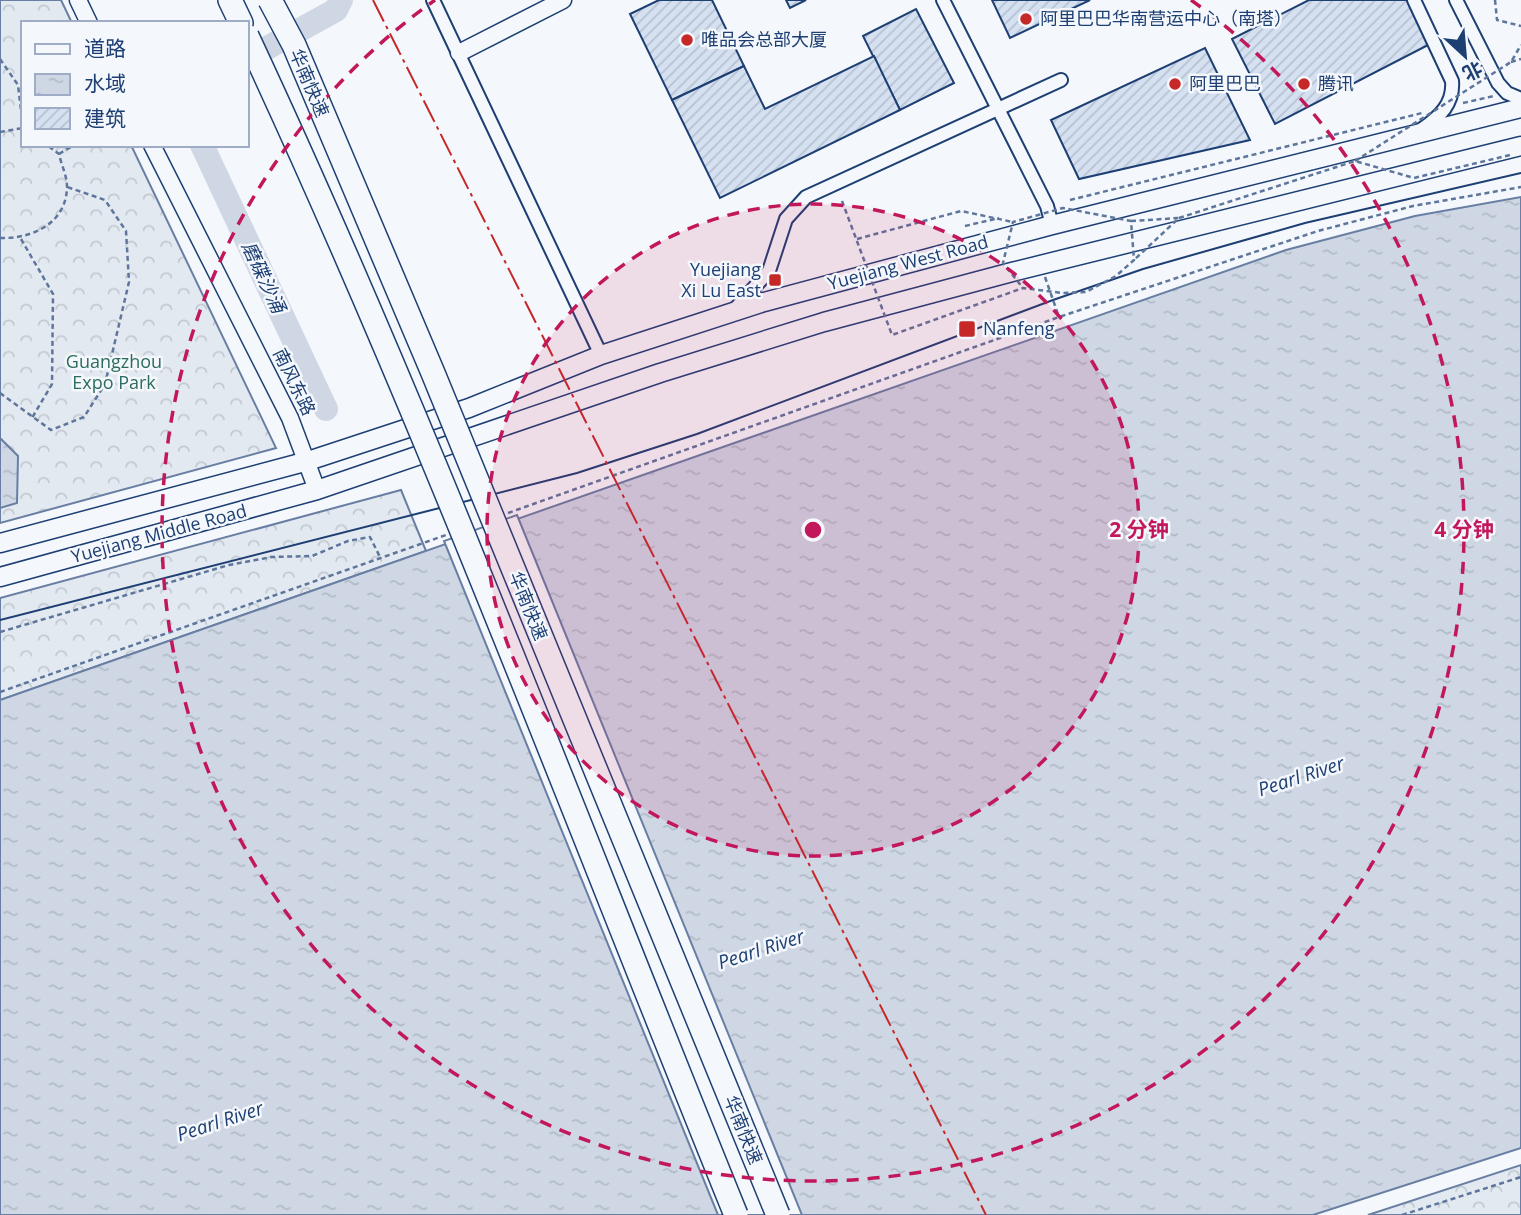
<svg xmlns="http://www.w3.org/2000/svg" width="1521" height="1215" font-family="'Open Sans','Noto Sans SC',sans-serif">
<defs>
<pattern id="forest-crowns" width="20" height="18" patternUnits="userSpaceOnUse" patternTransform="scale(1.75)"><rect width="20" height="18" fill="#e3e9f0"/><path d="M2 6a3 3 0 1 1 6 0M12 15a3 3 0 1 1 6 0" fill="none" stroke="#c2c9d1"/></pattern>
<pattern id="water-ripples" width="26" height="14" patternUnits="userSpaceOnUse" patternTransform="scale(1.75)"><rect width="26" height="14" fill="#cfd7e4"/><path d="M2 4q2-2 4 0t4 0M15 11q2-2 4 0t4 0" fill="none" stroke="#b1bac7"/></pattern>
<pattern id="building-hatch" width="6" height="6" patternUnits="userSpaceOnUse" patternTransform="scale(1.75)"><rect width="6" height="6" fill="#d5e0f0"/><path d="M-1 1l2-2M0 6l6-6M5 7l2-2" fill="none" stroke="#b6c1d1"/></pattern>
</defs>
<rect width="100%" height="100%" fill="#f4f7fb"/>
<g fill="url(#forest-crowns)" stroke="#687fa3" stroke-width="2">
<polygon points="0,0 61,0 72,23 23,23 23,145 131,145 276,448 0,523"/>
<polygon points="401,490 426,551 0,700 0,598"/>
<polygon points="1521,1165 1521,1215 1368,1215"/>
</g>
<g fill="url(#water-ripples)" stroke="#687fa3" stroke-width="2">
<polygon points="1521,197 1521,1148 1313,1215 0,1215 0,700 1286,250 1415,216"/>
<polygon points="0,438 18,456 17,503 0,508"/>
</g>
<polygon fill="#f4f7fb" stroke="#687fa3" stroke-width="2" points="517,515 802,1215 718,1215 444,541"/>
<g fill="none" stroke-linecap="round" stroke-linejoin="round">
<g stroke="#cfd7e4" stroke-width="24">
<polyline points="247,59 336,10 341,0"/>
<polyline points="202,145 326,409"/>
</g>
</g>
<g fill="url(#building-hatch)" stroke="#1d3f73" stroke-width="2">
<polygon points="659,0 712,0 744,66 672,100 630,14"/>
<polygon points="786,0 806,0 790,8"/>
<polygon points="992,0 1090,0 1010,38"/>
<polygon points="1309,0 1407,0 1430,44 1275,124 1232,39"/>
<polygon points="916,9 954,83 900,110 863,36"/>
<polygon points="1205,48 1250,140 1079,179 1051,120"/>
<polygon points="874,56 900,110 720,198 672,100 744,66 765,109"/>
</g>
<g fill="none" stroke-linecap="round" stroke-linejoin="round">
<g stroke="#1d3f73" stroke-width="16">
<g id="minor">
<polyline points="433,0 601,355"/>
<polyline points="943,0 1047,206 1052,225"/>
<path d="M 1414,0 L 1452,81 C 1454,103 1440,117 1422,129"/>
<polyline points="1456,0 1498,83 1507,93 1521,99"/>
<polyline points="735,309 769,271 786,219 806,197 1061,80"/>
</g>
</g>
<g stroke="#1d3f73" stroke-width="19">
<g id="tertiary">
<polyline points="78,0 89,23"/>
<polyline points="459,53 563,0"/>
<polyline points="152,145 290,418 317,490"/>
</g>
</g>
<g stroke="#1d3f73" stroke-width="21">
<g id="secondary">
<polyline points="0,543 308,461 469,408 601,355 764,302 1052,225 1521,108"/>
<polyline points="0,577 317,490 660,373 824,322 1012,272 1521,146"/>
</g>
</g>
<g stroke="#1d3f73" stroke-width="26">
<polyline id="motorway" points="230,0 241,23"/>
</g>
<g stroke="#5e769c" stroke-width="2.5" stroke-dasharray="5 3.5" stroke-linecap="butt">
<polyline points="1495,0 1497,20 1521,26"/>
<polyline points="0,59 18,85 23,127"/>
<polyline points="1511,62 1521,59"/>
<polyline points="1463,103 1494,96"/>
<polyline points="0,132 23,128"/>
<polyline points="59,154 74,145"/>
<polyline points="1070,200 1422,113"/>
<polyline points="965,226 999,218"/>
<path d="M 0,238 C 31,239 67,224 67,186 C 67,176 61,164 59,154 L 47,145"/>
<polyline points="21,239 53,294 52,384 32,418"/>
<polyline points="1045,277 1059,317"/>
<polyline points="0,393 51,430 84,417 105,384 129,282 126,231 105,200 67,187"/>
<polyline points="508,513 1059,317 1318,231 1413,206 1521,187"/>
<polyline points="0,632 229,565 272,557 312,556 348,541 370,537 381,559"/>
<polyline points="0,692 446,535"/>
<polyline points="1402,1215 1521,1177"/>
</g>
<use href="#minor" stroke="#f4f7fb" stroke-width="12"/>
<use href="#tertiary" stroke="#f4f7fb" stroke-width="16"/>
<use href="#secondary" stroke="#f4f7fb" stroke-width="18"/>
<use href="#motorway" stroke="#f4f7fb" stroke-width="23"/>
<polyline stroke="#1d3f73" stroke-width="2" points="0,620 577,473 697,434 1053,300 1143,269 1305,223 1521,173"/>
<g stroke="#1d3f73" stroke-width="26" stroke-linecap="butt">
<g id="motorway-bridge">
<polyline points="270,0 294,45 433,373 778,1215"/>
<path d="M 247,36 C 427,421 576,821 736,1215"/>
</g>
</g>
<g stroke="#5e769c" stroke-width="2.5" stroke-dasharray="5 3.5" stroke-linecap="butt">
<polyline points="1355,161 1511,62 1521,45"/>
<polyline points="842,201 892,335 1023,288 1062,293 1086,292 1116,276 1134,260 1131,221 1063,208 1013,222 1003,263 1023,288"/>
<polyline points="1179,218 1355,161 1414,178 1510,155"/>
<polyline points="1131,221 1179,218 1134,260"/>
<polyline points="857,239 961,211 1013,222"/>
</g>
<use href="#motorway-bridge" stroke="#f4f7fb" stroke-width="23"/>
<polyline stroke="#c62828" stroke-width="2" stroke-dasharray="24 5 3.5 5" stroke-linecap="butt" points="373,0 986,1215"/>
</g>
<circle cx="813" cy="530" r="326" fill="#c2185b" fill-opacity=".12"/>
<g fill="none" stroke="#c2185b" stroke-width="3.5" stroke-dasharray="12 9">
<circle cx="813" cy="530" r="326"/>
<path d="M1191 0A651 651 0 1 1 435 0"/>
</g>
<g fill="#c62828" stroke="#f4f7fb" stroke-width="2.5">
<circle cx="1026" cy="19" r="7"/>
<circle cx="687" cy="40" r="7"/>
<circle cx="1175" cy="84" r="7"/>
<circle cx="1304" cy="84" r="7"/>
<rect x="768" y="273" width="14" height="14" rx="3.5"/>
<rect x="958" y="320" width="18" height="18" rx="3.5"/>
</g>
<g text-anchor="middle" stroke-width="5" stroke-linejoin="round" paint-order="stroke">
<g font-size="18" fill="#1d3f73" stroke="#f4f7fb" text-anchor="start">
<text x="1040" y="25">阿里巴巴华南营运中心（南塔）</text>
<text x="701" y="46">唯品会总部大厦</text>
<text x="1189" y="90">阿里巴巴</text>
<text x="1318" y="90">腾讯</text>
<text x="761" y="276" text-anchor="end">Yuejiang<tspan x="761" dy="21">Xi Lu East</tspan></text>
<text x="983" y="335">Nanfeng</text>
</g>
<g font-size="18" fill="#1d3f73" stroke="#f4f7fb">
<text transform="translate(309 83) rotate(67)" y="6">华南快速</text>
<text transform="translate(908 263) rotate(-15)" y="6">Yuejiang West Road</text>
<text transform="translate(294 382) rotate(64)" y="6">南风东路</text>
<text transform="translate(159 534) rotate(-15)" y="6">Yuejiang Middle Road</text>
<text transform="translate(528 606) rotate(68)" y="6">华南快速</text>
<text transform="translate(743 1130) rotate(68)" y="6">华南快速</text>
</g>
<g font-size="18" fill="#2c6c60" stroke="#f4f7fb">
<text x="114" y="368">Guangzhou<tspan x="114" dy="21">Expo Park</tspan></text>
</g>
<g font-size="19" font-style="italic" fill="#1d3f73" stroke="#f4f7fb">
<text transform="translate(264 277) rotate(65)" y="7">磨碟沙涌</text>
<text transform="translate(1301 776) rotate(-18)" y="7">Pearl River</text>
<text transform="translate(761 949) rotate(-18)" y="7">Pearl River</text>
<text transform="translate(220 1121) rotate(-18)" y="7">Pearl River</text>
</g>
</g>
<circle cx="813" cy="530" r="10" fill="#c2185b" stroke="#f4f7fb" stroke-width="3.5"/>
<g font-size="21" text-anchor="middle" font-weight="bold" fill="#c2185b" stroke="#f4f7fb" stroke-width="5" stroke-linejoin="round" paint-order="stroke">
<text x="1139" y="537">2 分钟</text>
<text x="1464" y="537">4 分钟</text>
</g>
<rect x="21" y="21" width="228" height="126" fill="#f4f7fb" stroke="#9eadc5" stroke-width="2"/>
<rect x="35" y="44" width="35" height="10" fill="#f4f7fb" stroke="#9eadc5" stroke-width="2"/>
<text x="84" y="56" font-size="21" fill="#1d3f73">道路</text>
<rect x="35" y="74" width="35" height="21" fill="url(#water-ripples)" stroke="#9eadc5" stroke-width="2"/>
<text x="84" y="91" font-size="21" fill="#1d3f73">水域</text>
<rect x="35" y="108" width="35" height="21" fill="url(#building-hatch)" stroke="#9eadc5" stroke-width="2"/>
<text x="84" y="126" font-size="21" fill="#1d3f73">建筑</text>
<g transform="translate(1465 56) rotate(154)" stroke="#f4f7fb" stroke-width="5" paint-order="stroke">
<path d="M0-5L12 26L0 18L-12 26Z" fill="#1d3f73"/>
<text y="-10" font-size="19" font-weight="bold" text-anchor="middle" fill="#1d3f73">北</text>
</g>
</svg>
